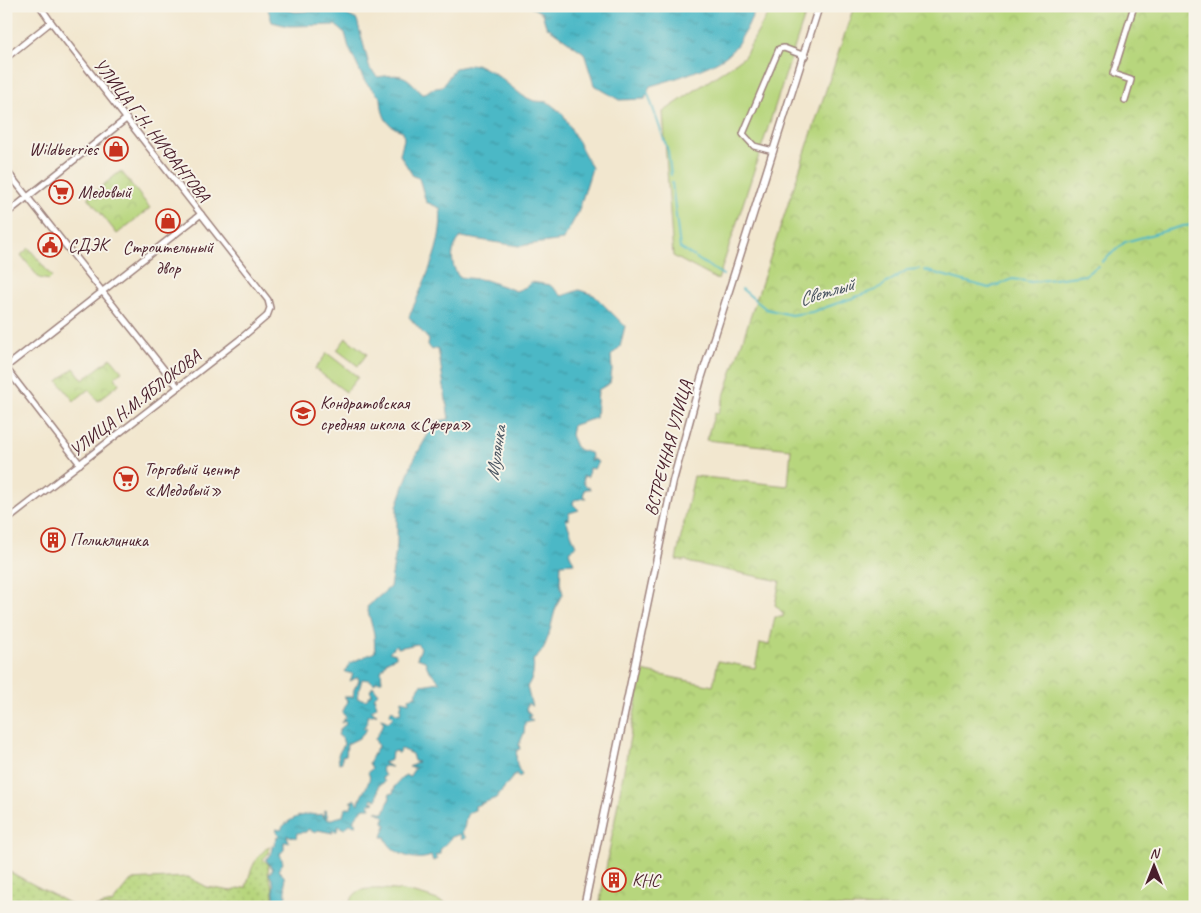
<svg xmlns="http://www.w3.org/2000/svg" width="1201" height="913" font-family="Caveat,sans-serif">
<defs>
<pattern id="grass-dots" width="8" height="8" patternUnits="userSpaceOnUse" patternTransform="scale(1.25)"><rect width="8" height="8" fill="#b7d67d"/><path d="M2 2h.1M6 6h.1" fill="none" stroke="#9fb76c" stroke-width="1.8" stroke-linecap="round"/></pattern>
<pattern id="park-crowns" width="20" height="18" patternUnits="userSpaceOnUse" patternTransform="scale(1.25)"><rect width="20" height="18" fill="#b7d67d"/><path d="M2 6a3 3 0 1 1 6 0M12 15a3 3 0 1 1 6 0" fill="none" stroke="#9fb76c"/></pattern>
<pattern id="water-ripples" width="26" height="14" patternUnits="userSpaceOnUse" patternTransform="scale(1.25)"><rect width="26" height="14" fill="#4bb8c6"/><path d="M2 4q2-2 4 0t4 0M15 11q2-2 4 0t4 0" fill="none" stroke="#4095a1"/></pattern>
</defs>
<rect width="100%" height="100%" fill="#f7f3e8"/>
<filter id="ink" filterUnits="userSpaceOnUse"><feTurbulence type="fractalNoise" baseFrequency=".02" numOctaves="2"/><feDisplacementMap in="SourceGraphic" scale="10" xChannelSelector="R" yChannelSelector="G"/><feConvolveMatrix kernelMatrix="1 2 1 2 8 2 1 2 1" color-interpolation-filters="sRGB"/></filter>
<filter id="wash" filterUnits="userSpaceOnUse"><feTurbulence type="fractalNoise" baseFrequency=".0096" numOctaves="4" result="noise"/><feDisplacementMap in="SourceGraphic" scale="20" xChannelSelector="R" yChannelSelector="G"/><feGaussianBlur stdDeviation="1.12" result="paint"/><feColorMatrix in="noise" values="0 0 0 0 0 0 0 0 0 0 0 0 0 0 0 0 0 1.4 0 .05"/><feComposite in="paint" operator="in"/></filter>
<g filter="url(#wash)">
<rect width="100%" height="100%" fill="#f2e7cf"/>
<g fill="url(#grass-dots)" stroke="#807a54">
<path d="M 269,846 L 269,853 L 263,859 L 269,865 L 268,873 L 273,889 L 273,907 L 94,907 L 112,903 L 131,880 L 188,877 L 207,887 L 231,891 L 246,887 C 252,867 253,860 269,846 Z"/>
<polygon points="6,870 76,907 6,907"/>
</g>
<g fill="url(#park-crowns)" stroke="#807a54">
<polygon points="854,6 1195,6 1195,907 599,907 642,671 713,686 718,661 755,668 760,643 769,645 775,617 783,617 783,613 775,605 780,581 691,563 685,560 684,561 676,560 694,476 788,486 791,449 706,440 715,413 718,414"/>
<polygon points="121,171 150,208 117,234 88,197"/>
<polygon points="29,248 52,277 49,280 39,278 21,255"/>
<polygon points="111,358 122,371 115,377 119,384 98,401 89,389 74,401 58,381 74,368 83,380"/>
</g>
<g fill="#b7d67d" stroke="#807a54">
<polygon points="772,6 808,6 718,280 673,256 663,112 744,57"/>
<polygon points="346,338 367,354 358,366 337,350"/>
<polygon points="327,353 358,377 346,392 315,369"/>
<path d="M 380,889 C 407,890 429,895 453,907 L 348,907 C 355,888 362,889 380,889 Z"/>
</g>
<g fill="url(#water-ripples)" stroke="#4a6c78">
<path d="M 267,6 L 280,6 L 282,9 L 296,12 L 335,9 L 357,20 L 370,69 L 378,77 C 404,73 406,75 423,95 L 431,89 L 442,87 L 455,68 L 476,64 L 494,73 L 523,96 L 534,101 L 548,102 L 563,114 L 592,168 L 578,213 L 563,240 L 519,246 L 461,237 C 450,249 450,264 459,277 L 486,280 L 516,291 L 526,287 L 531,282 L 550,285 L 562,296 L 579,290 L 594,295 L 625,326 L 620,347 L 611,356 L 612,370 L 610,383 L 598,390 L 596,418 L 573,425 L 571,435 L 577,449 L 590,453 L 592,457 L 590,461 L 594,459 L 598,462 L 594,469 L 589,468 L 588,477 L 583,476 L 584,484 L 591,489 L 585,489 L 583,496 L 586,498 L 574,500 L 573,504 L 579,510 L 569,513 L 569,520 L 565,518 L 576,546 L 569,552 L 574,563 L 561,564 L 560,583 L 563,594 C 550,608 553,648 533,660 C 535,672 532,679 527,687 L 532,707 L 528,703 L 526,709 L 531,716 L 528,717 L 533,721 L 525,723 L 524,733 L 519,745 L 520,749 L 517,750 C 515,759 517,769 522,775 L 519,777 L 516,773 L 496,798 L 475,806 L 475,810 C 461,814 468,824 462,833 L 466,838 L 462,840 L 460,834 L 452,837 L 440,850 L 440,854 L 435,855 L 437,859 L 433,861 L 431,856 C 415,863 390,853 385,837 L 382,837 L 386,825 L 383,820 L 385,817 L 376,811 L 384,813 L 390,797 L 389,794 L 393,793 L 395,786 L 405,775 L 409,777 L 415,768 L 409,767 L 418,762 L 414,761 L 412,754 L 401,749 L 398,754 L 396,751 L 392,752 L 391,760 L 383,763 L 392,767 L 384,766 L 381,769 L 385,776 L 382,778 L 385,782 L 379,785 L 377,800 L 372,798 L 371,801 L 375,802 L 369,804 L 371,808 L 364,808 C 360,812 356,817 353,821 L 357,824 L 356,825 L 349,824 L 345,829 L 338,826 L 337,831 L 331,831 L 333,833 L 318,830 L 315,833 L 308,829 L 306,832 L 297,833 L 296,838 L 287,835 L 289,842 L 284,842 L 284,850 L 280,854 L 283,863 L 278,870 L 284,876 L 286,896 L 280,902 L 283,907 L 275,907 L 273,881 L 269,874 L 273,869 L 266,860 L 273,850 L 272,846 L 275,845 L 274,843 L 277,839 L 276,837 L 279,836 L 276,829 L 281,830 C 284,822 297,816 308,814 C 313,814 315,816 322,814 L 325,819 L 324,811 L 326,810 L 328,820 L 343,816 L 345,809 L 351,807 L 353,802 L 350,802 L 355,799 L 359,804 C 360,794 374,780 368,773 L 372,768 L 369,763 L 378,746 L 375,739 L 384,723 L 380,718 L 388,722 L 393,717 L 390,714 L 392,709 L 395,713 L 400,714 L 402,700 L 409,702 L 409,698 L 416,696 L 417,691 L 421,685 L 440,682 L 428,669 L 425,661 L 417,658 L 421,648 L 417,644 L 398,648 L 396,645 L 389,652 L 396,654 L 396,657 L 387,661 L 381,671 L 382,681 L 376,681 L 374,684 L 370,680 L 362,679 L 357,698 L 366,700 L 372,693 L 370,691 L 373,686 L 378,693 L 374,697 L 377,706 L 371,711 L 377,714 L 367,716 L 367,723 L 363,728 L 367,729 L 359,738 L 347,744 L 346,755 L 342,756 L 342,762 L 339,763 L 338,755 L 344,744 L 342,738 L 338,735 L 340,729 L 346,724 L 345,721 L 341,723 L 346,717 L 342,713 L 348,701 L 344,697 L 353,697 L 354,689 L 359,681 L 358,677 L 350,681 L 353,674 L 345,672 L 350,663 L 375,652 L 374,634 L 367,607 L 390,587 L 397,545 L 397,506 L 412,463 L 435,422 L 449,419 L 438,348 L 432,350 L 428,345 L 429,340 L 409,317 C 422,285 445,244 440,208 L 426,202 L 419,178 L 413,176 L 400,155 L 404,139 L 403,131 C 385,126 382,115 381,98 L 365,82 L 349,48 L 345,33 L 335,25 L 288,26 L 272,22 Z"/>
<path d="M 529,6 L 757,6 C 749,22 741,45 726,56 C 710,68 669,81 650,86 L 645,99 L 619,100 L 594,85 L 584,53 L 546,26 L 542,13 Z"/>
</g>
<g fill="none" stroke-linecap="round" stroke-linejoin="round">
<g stroke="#4bb8c6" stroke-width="2">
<polyline points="647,91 668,151 671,175"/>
<polyline points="672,183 680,248 723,275"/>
<polyline points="1102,262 1125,242 1183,226 1195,225"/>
<polyline points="924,270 989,288 1013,279 1031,282 1085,275 1098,266"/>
<polyline points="742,289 766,309 791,315 812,312 876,290 907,270 919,269"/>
</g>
</g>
</g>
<g filter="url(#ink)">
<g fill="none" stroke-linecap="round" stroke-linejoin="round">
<g stroke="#9e837d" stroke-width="8">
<g id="minor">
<polyline points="40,6 51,22"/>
<polyline points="6,58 51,22 268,300 270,308 267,316 239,340 6,521"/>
<polyline points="1125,100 1131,80 1113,74 1134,6"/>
<polyline points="773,151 754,146 743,134 779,49 784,48 805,56"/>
<polyline points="6,170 178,387"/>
<polyline points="6,214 126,119"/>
<polyline points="6,367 201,214"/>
<polyline points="6,368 80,464"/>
</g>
</g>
<g stroke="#9e837d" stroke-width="9">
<polyline id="major" points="584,907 673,481 701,379 819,6"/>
</g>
<use href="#minor" stroke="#fff" stroke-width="5"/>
<use href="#major" stroke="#fff" stroke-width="6"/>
</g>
</g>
<defs>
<g id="shop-ring" transform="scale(1.25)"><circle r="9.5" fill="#f7f3e8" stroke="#c8321e" stroke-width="1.5"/><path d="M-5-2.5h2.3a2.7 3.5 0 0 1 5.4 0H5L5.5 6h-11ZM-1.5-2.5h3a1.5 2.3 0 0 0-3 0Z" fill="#c8321e"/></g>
<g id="supermarket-ring" transform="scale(1.25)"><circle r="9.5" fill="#f7f3e8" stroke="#c8321e" stroke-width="1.5"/><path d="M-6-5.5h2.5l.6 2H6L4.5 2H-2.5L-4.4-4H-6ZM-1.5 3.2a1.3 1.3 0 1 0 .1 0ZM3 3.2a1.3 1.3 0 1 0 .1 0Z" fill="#c8321e"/></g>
<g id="civic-ring" transform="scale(1.25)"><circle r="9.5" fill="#f7f3e8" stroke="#c8321e" stroke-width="1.5"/><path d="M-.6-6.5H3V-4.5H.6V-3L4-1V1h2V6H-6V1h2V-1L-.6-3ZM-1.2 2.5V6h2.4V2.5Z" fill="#c8321e"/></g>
<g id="school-ring" transform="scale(1.25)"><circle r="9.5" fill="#f7f3e8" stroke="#c8321e" stroke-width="1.5"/><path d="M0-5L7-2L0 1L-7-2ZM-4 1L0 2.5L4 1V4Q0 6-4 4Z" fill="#c8321e"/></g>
<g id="building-ring" transform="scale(1.25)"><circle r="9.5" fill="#f7f3e8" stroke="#c8321e" stroke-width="1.5"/><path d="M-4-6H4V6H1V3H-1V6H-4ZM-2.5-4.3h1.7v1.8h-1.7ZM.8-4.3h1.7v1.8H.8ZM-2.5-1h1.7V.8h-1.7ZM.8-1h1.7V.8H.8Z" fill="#c8321e"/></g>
</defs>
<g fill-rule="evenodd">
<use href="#shop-ring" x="116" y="149"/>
<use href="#supermarket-ring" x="61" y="192"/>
<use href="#shop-ring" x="168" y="221"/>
<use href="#civic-ring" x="50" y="245"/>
<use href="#school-ring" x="303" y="413"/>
<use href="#supermarket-ring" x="126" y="479"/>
<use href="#building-ring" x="53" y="540"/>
<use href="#building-ring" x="614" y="880"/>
</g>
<g text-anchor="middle" stroke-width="4" stroke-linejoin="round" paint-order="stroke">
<g font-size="18" fill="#4a1f2b" stroke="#f7f3e8">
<text transform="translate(152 130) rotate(52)" y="6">УЛИЦА Г.Н. НИФАНТОВА</text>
<text transform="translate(135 403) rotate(-38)" y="6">УЛИЦА Н.М.ЯБЛОКОВА</text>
<text transform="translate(668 448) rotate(-75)" y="6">ВСТРЕЧНАЯ УЛИЦА</text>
</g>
<g font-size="18" fill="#4a1f2b" stroke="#f7f3e8" text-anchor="start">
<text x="98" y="155" text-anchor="end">Wildberries</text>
<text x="78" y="198">Медовый</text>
<text x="68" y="251">СДЭК</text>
<text x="168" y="253" text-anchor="middle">Строительный<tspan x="168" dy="21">двор</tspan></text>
<text x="320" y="409">Кондратовская<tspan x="320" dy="21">средняя школа «Сфера»</tspan></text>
<text x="144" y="475">Торговый центр<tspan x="144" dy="21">«Медовый»</tspan></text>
<text x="70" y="546">Поликлиника</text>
<text x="632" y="886">КНС</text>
</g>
<g font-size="19" font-style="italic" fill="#4a5561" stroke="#f7f3e8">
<text transform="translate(826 291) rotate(-17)" y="7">Светлый</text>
<text transform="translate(495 453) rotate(-82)" y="7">Мулянка</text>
</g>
</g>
<rect width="1201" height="913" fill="none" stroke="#f7f3e8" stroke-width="25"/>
<g transform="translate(1154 866)" stroke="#f7f3e8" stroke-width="4" paint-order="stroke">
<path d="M0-4L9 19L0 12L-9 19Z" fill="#4a1f2b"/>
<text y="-8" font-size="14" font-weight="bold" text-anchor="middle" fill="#4a1f2b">N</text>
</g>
</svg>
